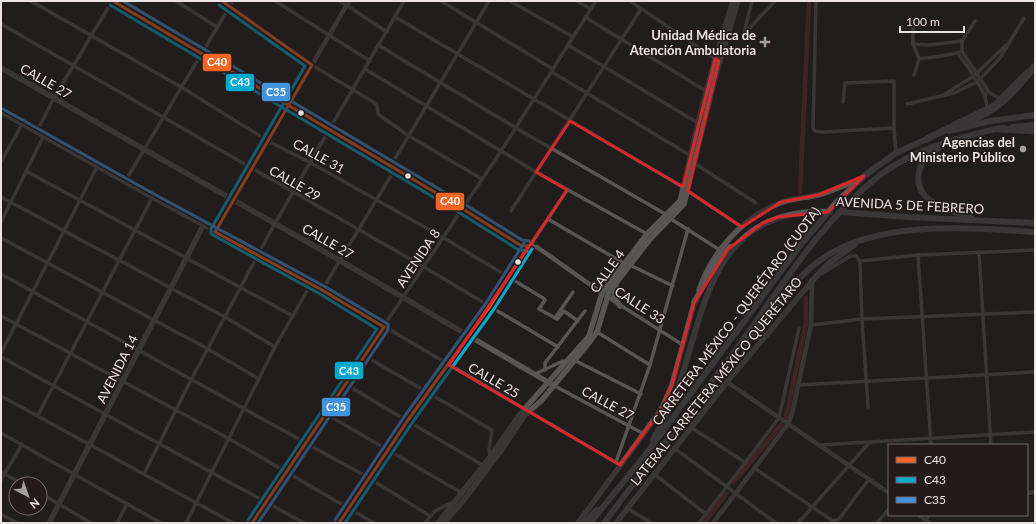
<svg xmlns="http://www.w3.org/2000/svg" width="1036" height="524" font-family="Lato,sans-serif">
<rect width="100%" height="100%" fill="#221d1d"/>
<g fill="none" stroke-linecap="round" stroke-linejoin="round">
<g stroke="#612e2d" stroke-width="4.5">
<polyline points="800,192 809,1"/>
<polyline points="786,417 806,323 806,298"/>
<polyline points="734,482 781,425"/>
<polyline points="704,523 726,494"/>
</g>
<g stroke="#595555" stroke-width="3.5">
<polyline points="31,1 181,87 268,141 311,163 444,238 543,298 545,300 539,309 555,318"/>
<polyline points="176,1 217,27"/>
<polyline points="222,1 312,65 373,102 377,106 378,114 409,136 482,179"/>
<polyline points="275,1 370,61"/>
<polyline points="340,1 387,32"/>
<polyline points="441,1 553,69"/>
<polyline points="510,1 573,37"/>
<polyline points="577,1 591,9"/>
<polyline points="630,1 717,60"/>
<polyline points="816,1 813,128 815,131 823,132 894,128"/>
<polyline points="395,17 683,187"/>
<polyline points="585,17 706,91"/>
<polyline points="975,21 962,41 962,51 989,92 1000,99"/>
<polyline points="1,24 424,267 558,347"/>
<polyline points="913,25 913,44 919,59 914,75"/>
<polyline points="744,33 752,1"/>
<polyline points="744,34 775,1"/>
<polyline points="913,44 929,45 962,41"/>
<polyline points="378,45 516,128 667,215"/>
<polyline points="568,45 698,123"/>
<polyline points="958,54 968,67 985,95"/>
<path d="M 919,59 C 929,57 956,55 962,51"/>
<polyline points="365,69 536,172 647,234"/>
<polyline points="552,72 691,156"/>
<polyline points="945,94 974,76 1006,45"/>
<polyline points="986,94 985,95 987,108"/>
<polyline points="843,102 845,83 894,81 894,128 896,153"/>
<polyline points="907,104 954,93 977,82 1000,58 1024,18"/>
<polyline points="1,113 152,198 322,290 620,465"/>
<polyline points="953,124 994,104 1028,70"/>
<polyline points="36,133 54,98 112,1"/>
<polyline points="1,162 22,124"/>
<polyline points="694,163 756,203"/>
<polyline points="390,167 489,1"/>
<polyline points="26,171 293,316"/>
<polyline points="124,183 233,1"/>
<polyline points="688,191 742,227"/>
<polyline points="1,197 225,317 275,347"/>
<polyline points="511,211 641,9"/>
<polyline points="548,219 625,264"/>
<polyline points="671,219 720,250"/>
<polyline points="1,222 43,137"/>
<polyline points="1,238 208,349 259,379"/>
<polyline points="979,252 991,445"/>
<polyline points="918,255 931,445"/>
<polyline points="860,261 918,255 1035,250"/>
<polyline points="860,261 862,319 868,407"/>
<polyline points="630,265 673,286"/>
<polyline points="823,273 850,256 856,256 860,261"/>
<polyline points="1,274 369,478 430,516"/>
<polyline points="322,290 395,169"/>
<polyline points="606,296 683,345"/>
<polyline points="1,316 228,438 374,523"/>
<polyline points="555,318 573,292"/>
<polyline points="555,318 557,319 564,311 578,321"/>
<polyline points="811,325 862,319 1035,312"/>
<polyline points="597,332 650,365"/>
<polyline points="1,353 97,167"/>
<polyline points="365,356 492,430 489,450 490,456"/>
<polyline points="1,357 304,523"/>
<polyline points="574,360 641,394"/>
<polyline points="545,370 545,363 585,311"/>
<polyline points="535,374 563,361"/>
<polyline points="345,384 484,466"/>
<polyline points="553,385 644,434"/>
<polyline points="798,385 1035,372"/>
<polyline points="1,396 233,523"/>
<polyline points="326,414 462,493"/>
<polyline points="38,415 152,198"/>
<polyline points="692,428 746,463"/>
<polyline points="1,433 161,523"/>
<polyline points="820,445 1035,432"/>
<polyline points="674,448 776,523"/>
<polyline points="616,462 650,365 688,229"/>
<polyline points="754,468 833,521 839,519 869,479"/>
<polyline points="1,472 23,484"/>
<polyline points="144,474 191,380 275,223 404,1"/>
<polyline points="654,474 706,514"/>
<polyline points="1,480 22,444"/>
<polyline points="40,493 91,523"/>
<polyline points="627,508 651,523"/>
<polyline points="1,514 17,523"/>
<polyline points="117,523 127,504"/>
<polyline points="186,523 275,347 311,284"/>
<polyline points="252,523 501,151 596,1"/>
<polyline points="339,523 408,420 490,306 567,190"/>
<polyline points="425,523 435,511 453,502"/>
<polyline points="699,523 779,418 799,328"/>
<polyline points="798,523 869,443"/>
<polyline points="877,523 889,509"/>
<polyline points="925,523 929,515"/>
</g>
<g stroke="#595555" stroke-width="4.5">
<polyline points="113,1 463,209 520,245 537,247 602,293"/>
<polyline points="215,232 349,1"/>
<polyline points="727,382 889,493"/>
<polyline points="1027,493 1035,492"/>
<polyline points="919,515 929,523"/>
<polyline points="713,523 788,424 792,414 811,325 812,281"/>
</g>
<g stroke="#595555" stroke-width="5.5">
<polyline points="1,68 339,260 553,385"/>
<polyline points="616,284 614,297 620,306"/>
<path d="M 699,290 C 712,252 742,218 780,203 C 792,198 806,198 818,195 C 833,191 847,184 861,178"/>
<polyline points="49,523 203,226"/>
<polyline points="438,523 490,457 520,414 589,336 602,293 647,234 680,201 698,123 715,59 733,1"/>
<polyline points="444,523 467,496 503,448 524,416 542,400 592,339 597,332 609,292 651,238 684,204 717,71 738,1"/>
<polyline points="578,523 661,410 672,385 695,300"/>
<polyline points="616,523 727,382 812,281"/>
</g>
<g stroke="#57575a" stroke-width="6">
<polyline points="1013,127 1035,125"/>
<polyline points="949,131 990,121 1035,115"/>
<path d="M 938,149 C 929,154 921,161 919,172 C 913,203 950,210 972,218"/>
<polyline points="839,212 909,217 1035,223"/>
<polyline points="812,281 827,265 855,244"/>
<polyline points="694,303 716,263 730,247"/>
<path d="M 742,346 C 769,319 788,284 819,261 C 876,219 969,228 1035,232"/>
<path d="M 653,440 C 663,420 675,400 681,379 C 707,294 719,207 830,212"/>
<polyline points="583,523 597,510"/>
<polyline points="590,523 646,454 799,247 835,204 864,176 896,153 931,137"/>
<path d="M 604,523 C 645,468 688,414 729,359 C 776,296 817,224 880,175 C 905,156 938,144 968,136 C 980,133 991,129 1003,128"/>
</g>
<g stroke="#555659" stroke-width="7">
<polyline points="1000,129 1035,131"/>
<path d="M 927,139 C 944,129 960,124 978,117 C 1002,107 1019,86 1035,66"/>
</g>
<g stroke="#251a1a" stroke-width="6">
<g id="bus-1">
<polyline points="113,1 463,209 520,245 528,246"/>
<polyline points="222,1 312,65 215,232 322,290 384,327 252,523"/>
<polyline points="339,523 408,420 490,306 528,246"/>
</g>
</g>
<g stroke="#251a1a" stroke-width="6">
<g id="bus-2">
<polyline points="110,5 460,213 517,249 527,251"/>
<polyline points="219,5 305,66 211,229 211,234 320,294 377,329 248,520"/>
<polyline points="345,523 412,423 494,309 532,249"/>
</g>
</g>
<g stroke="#251a1a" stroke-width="6">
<g id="bus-3">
<polyline points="123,1 466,205 522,240 529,241"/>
<polyline points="3,109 154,194 324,286 388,324 388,330 258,523"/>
<polyline points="335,520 404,417 486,303 524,243"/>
</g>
</g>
<use href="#bus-1" stroke="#f26522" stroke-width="3"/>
<use href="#bus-2" stroke="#00a9ce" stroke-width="3"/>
<use href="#bus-3" stroke="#4094de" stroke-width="3"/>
</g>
<path d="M0 0H1036V524H0ZM 715,59 L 719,61 L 688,191 L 742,227 L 781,202 L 818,195 L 864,176 L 828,212 L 778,217 L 763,223 L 728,249 L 694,303 L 672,385 L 661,410 L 620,465 L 449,365 L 567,190 L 536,172 L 570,121 L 683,187 Z" fill="#221d1d" fill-opacity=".55" fill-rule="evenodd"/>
<path fill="none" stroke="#d62828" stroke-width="3" stroke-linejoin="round" d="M 715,59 L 719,61 L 688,191 L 742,227 L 781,202 L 818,195 L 864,176 L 828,212 L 778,217 L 763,223 L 728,249 L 694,303 L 672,385 L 661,410 L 620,465 L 449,365 L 567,190 L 536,172 L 570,121 L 683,187 Z"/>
<g fill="#a49e9d" stroke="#251a1a" stroke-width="1.5">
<path d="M763 36h4v4h4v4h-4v4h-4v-4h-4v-4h4z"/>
<circle cx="1023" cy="149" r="4"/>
</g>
<g fill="#eae3e2" stroke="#251a1a" stroke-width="1.5">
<circle cx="301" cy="113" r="3.5"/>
<circle cx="408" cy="176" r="3.5"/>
<circle cx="518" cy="262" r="3.5"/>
</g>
<g text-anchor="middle" stroke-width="3.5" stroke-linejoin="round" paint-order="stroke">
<g font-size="13" font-weight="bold" fill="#eae3e2" stroke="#251a1a" text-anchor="end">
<text x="756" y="40">Unidad Médica de<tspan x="756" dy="15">Atención Ambulatoria</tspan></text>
<text x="1015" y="147">Agencias del<tspan x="1015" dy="15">Ministerio Público</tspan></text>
</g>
<g font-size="13" fill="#eae3e2" stroke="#251a1a">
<text transform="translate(46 81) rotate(30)" y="5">CALLE 27</text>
<text transform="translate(319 156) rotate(29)" y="5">CALLE 31</text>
<text transform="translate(295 183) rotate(30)" y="5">CALLE 29</text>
<text transform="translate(910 205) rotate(3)" y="5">AVENIDA 5 DE FEBRERO</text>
<text transform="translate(328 241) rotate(30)" y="5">CALLE 27</text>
<text transform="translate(418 258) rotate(-56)" y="5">AVENIDA 8</text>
<text transform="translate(607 271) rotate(-55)" y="5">CALLE 4</text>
<text transform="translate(640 305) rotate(33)" y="5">CALLE 33</text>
<text transform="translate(736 316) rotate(-53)" y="5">CARRETERA MÉXICO - QUERÉTARO (CUOTA)</text>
<text transform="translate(117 369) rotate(-63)" y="5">AVENIDA 14</text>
<text transform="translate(494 380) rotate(30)" y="5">CALLE 25</text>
<text transform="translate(716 381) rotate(-51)" y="5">LATERAL CARRETERA MÉXICO QUERÉTARO</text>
<text transform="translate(608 403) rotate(28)" y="5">CALLE 27</text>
</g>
</g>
<g stroke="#251a1a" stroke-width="1.5">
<rect x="202" y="53" width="30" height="19" rx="4" fill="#f26522"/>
<rect x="225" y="73" width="30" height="19" rx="4" fill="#00a9ce"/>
<rect x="261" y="82" width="30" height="20" rx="4" fill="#4094de"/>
<rect x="435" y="192" width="30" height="19" rx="4" fill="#f26522"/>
<rect x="334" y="361" width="30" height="19" rx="4" fill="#00a9ce"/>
<rect x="321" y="397" width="30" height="20" rx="4" fill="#4094de"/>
</g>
<g font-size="11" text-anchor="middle" font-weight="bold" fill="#fff">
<text x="217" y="66">C40</text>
<text x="240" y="86">C43</text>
<text x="276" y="96">C35</text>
<text x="450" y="205">C40</text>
<text x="349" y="375">C43</text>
<text x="336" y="411">C35</text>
</g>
<rect width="1036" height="524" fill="none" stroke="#eae3e2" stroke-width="4"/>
<rect x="888" y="444" width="140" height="72" fill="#251a1a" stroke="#746a6a"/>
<rect x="896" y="457" width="20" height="6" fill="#f26522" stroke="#746a6a"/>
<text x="924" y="464" font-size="12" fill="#eae3e2">C40</text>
<rect x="896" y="477" width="20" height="6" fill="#00a9ce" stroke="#746a6a"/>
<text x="924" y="484" font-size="12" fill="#eae3e2">C43</text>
<rect x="896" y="497" width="20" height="6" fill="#4094de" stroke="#746a6a"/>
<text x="924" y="504" font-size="12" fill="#eae3e2">C35</text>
<g transform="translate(28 496) rotate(139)"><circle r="19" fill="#251a1a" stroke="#746a6a"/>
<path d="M0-3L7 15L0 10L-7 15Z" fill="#a49e9d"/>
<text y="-6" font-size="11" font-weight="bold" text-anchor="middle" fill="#eae3e2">N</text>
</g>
<path d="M900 26v6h64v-6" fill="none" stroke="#eae3e2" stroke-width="2"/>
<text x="906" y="26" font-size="12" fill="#eae3e2" stroke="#251a1a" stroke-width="3" paint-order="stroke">100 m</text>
</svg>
